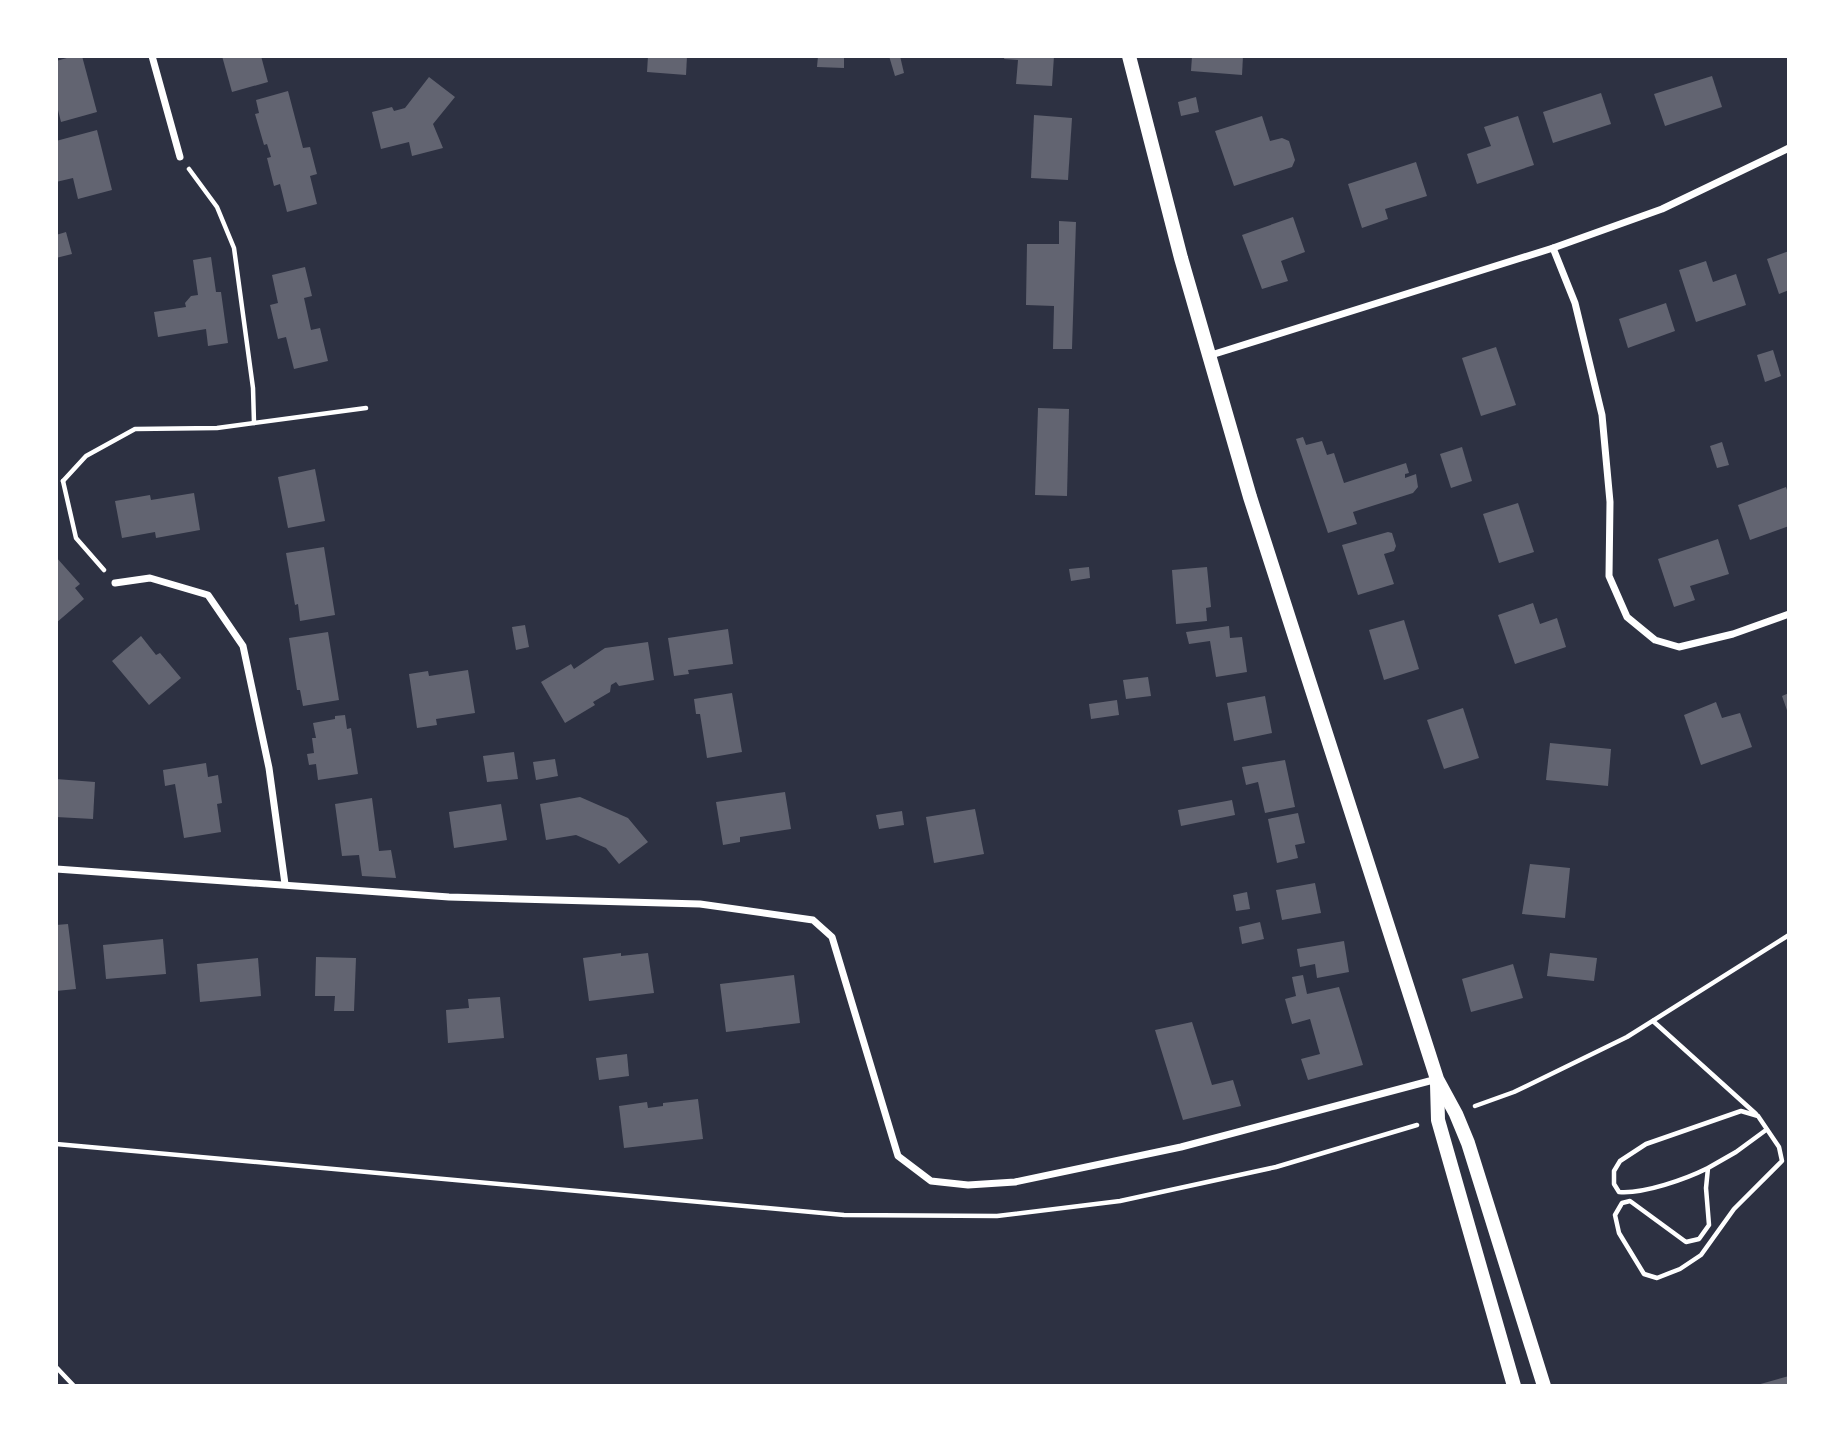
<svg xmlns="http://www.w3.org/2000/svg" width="1845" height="1442" font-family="'IBM Plex Serif',serif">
<rect width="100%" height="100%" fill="#2d3142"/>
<g fill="#626471">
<polygon points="74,56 82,56 97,112 61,122 56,102 56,61"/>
<polygon points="222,56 261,56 268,82 232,92"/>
<polygon points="648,56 687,56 686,75 647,72"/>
<polygon points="818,56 844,56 844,68 817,67"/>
<polygon points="889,56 900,56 904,73 895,76"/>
<polygon points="1005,56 1054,56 1052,86 1016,84 1018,60 1004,59"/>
<polygon points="1192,56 1243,56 1242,75 1191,71"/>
<polygon points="1712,76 1722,107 1665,126 1654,94"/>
<polygon points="429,77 455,97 433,124 443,148 412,156 409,142 381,149 372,112 392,107 394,111 405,108"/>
<polygon points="288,91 303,148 310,147 317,174 310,176 317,204 287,212 280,184 274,186 267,158 271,157 267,144 264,145 255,114 259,113 256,100"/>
<polygon points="1601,93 1611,124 1553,143 1543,112"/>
<polygon points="1196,97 1199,112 1181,116 1178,102"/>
<polygon points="1034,115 1072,118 1068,180 1031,178"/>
<polygon points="1262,116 1270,141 1282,138 1289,141 1295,160 1292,167 1234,186 1215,131"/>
<polygon points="1518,116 1534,165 1477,184 1467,154 1491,146 1484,127"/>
<polygon points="97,130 112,190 78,199 73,178 56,182 56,141"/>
<polygon points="1416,162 1427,196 1385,209 1388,219 1362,228 1348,184"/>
<polygon points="1293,217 1305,252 1281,261 1288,281 1262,289 1242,235"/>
<polygon points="1059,221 1076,222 1072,349 1053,349 1054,306 1026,305 1027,244 1059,244"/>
<polygon points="66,232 72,254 56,258 56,235"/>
<polygon points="1789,251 1789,290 1779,294 1767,259"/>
<polygon points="211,257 216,292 221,292 228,343 208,346 206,329 158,337 154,312 186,307 185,303 191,296 198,295 193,260"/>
<polygon points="1706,261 1713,282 1736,274 1746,305 1696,322 1679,270"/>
<polygon points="305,267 312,296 304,298 311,330 320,328 328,361 294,369 286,337 278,339 270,305 278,303 272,275"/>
<polygon points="1666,303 1675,331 1628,348 1619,319"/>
<polygon points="1496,347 1516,405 1481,416 1462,358"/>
<polygon points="1773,350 1781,376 1765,382 1757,355"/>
<polygon points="1038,408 1069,409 1067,496 1035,495"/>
<polygon points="1303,437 1306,445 1322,441 1327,455 1334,453 1344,483 1406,463 1409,473 1405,474 1405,478 1416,474 1418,487 1413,493 1353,512 1357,524 1328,533 1296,439"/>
<polygon points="1722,442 1729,465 1717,468 1710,446"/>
<polygon points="1462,447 1472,481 1451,488 1440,454"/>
<polygon points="315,469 325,521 288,528 278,477"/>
<polygon points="1786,487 1789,496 1789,526 1750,540 1738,505"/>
<polygon points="194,493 200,530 156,538 155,532 122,538 115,501 150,495 151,500"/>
<polygon points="1518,503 1534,552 1499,563 1483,514"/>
<polygon points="1388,532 1392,533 1396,546 1394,551 1384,554 1394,584 1358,595 1342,545"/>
<polygon points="1718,539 1729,574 1690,586 1695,600 1674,607 1658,559"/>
<polygon points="324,547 335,615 300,621 298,604 295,605 286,553"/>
<polygon points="56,557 80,584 75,588 84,599 56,623"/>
<polygon points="1089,567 1090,578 1071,581 1069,569"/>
<polygon points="1207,567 1211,607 1206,608 1207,621 1176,624 1172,570"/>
<polygon points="1533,603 1540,624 1557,618 1566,647 1515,664 1498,615"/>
<polygon points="1404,620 1419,669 1384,680 1369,630"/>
<polygon points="525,625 529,647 516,650 512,627"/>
<polygon points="1229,626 1230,638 1242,637 1247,672 1216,677 1210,641 1189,644 1186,632"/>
<polygon points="728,629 733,664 688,670 689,674 674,676 668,638"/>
<polygon points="328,632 339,700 303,706 300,690 297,690 289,638"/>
<polygon points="141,636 156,655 160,653 181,678 149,705 112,661"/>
<polygon points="648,642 654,680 619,686 616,682 611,685 610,692 593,702 595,705 565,723 541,682 571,664 574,669 605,648"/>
<polygon points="468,670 475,713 436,719 437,725 417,728 409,674 428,671 429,676"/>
<polygon points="1148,677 1151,696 1126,699 1123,680"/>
<polygon points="732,693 742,752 707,758 700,714 696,714 694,699"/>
<polygon points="1789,693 1789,716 1782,696"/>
<polygon points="1265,696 1272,733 1234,741 1227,703"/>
<polygon points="1117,700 1119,715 1091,719 1089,704"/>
<polygon points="1716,702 1722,718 1740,713 1752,747 1701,765 1684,715"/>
<polygon points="1463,708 1479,758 1444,769 1427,720"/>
<polygon points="345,715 347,729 351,728 358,774 318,780 316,764 309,765 307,754 314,753 312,738 316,738 313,723 335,719 335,716"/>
<polygon points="1550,743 1611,749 1608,786 1546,780"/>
<polygon points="514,752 518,779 487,782 483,756"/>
<polygon points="555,759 558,776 536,780 533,762"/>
<polygon points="1285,760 1295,807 1265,813 1258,782 1246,785 1242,767"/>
<polygon points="206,763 208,777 218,775 222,803 217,804 221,832 184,838 175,784 165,786 163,770"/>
<polygon points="56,779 95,782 93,819 56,817"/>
<polygon points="785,792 791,829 740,837 740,842 723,845 716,802"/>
<polygon points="580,797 628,818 648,842 619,864 606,848 576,835 546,840 540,804"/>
<polygon points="372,798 379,851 391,850 396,878 362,876 359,855 342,856 335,804"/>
<polygon points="1232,800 1235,815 1181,826 1178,810"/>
<polygon points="501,804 507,840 454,848 449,812"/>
<polygon points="975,809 984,854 934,863 926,817"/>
<polygon points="902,811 904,825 879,829 876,815"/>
<polygon points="1298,813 1305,843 1295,845 1298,858 1277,863 1268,819"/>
<polygon points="1530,864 1570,868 1565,918 1522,914"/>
<polygon points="1315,883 1321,913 1282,920 1276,890"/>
<polygon points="1247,892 1250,909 1236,911 1233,895"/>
<polygon points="1260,922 1264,939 1242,944 1239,927"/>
<polygon points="68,924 76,989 56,991 56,925"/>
<polygon points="163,939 166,974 106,979 103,945"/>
<polygon points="1344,941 1349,972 1317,978 1315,964 1300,967 1297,949"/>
<polygon points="621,953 621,956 648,953 654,993 589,1001 583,958"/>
<polygon points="1550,953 1597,958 1594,981 1547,976"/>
<polygon points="316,957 356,958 354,1011 334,1011 335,996 315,996"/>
<polygon points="258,958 261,996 200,1002 197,964"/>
<polygon points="1513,964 1523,998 1471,1012 1462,979"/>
<polygon points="794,975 800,1023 726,1032 720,984"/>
<polygon points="1303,975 1307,994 1339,987 1363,1065 1308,1080 1301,1059 1320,1054 1310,1019 1292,1024 1285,999 1296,996 1292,977"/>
<polygon points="500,997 504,1038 448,1043 446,1010 469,1008 468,999"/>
<polygon points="1192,1022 1212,1085 1233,1080 1241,1106 1183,1120 1155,1030"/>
<polygon points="627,1054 629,1076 599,1080 596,1058"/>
<polygon points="698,1099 703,1139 624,1148 619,1106 647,1102 648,1108 663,1106 663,1103"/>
<polygon points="1789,1376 1789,1386 1757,1386 1757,1385"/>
</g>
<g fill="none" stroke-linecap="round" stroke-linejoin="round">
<g stroke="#fff" stroke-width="4.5">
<polyline points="189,169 217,207 234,248 253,388 254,423"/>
<polyline points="63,481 86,456 135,429 217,428 366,408"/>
<polyline points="63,481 76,538 104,570"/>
<polyline points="1653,1021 1756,1114"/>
<polyline points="1475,1106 1514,1092 1627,1037 1789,935"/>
<polyline points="56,1144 844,1215 997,1216 1120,1201 1276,1167 1417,1125"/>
<path d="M 1708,1168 C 1686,1179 1644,1194 1619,1192 L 1614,1184 L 1614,1171 L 1620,1161 L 1646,1144 L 1741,1111 L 1758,1116 L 1779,1147 L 1782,1161 L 1734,1209 L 1701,1255 L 1680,1269 L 1657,1278 L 1644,1274 L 1619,1233 L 1615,1215 L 1622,1203 L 1630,1201 L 1686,1242 L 1699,1239 L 1709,1225 L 1706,1188 L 1708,1168 L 1736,1152 L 1766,1130"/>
<polyline points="56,1367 74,1386"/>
</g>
<g stroke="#fff" stroke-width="7">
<polyline points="152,56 180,157"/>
<polyline points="1553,248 1575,303 1602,415 1610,502 1609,576 1627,617 1655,640 1679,647 1733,634 1789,614"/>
<polyline points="1208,356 1553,248 1662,209 1789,148"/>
<polyline points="115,583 150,578 208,595 243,646 269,768 285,884"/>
<polyline points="56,869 449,897 700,904 813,920 832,937 898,1156 931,1181 968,1185 1015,1182 1181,1147 1437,1079"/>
</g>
<g stroke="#fff" stroke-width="14">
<polyline points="1129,56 1181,258 1250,497 1437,1079 1456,1114 1468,1143 1544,1386"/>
<polyline points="1437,1084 1438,1120 1514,1386"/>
</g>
</g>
<rect width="1845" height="1442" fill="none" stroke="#ffffff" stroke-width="116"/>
</svg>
